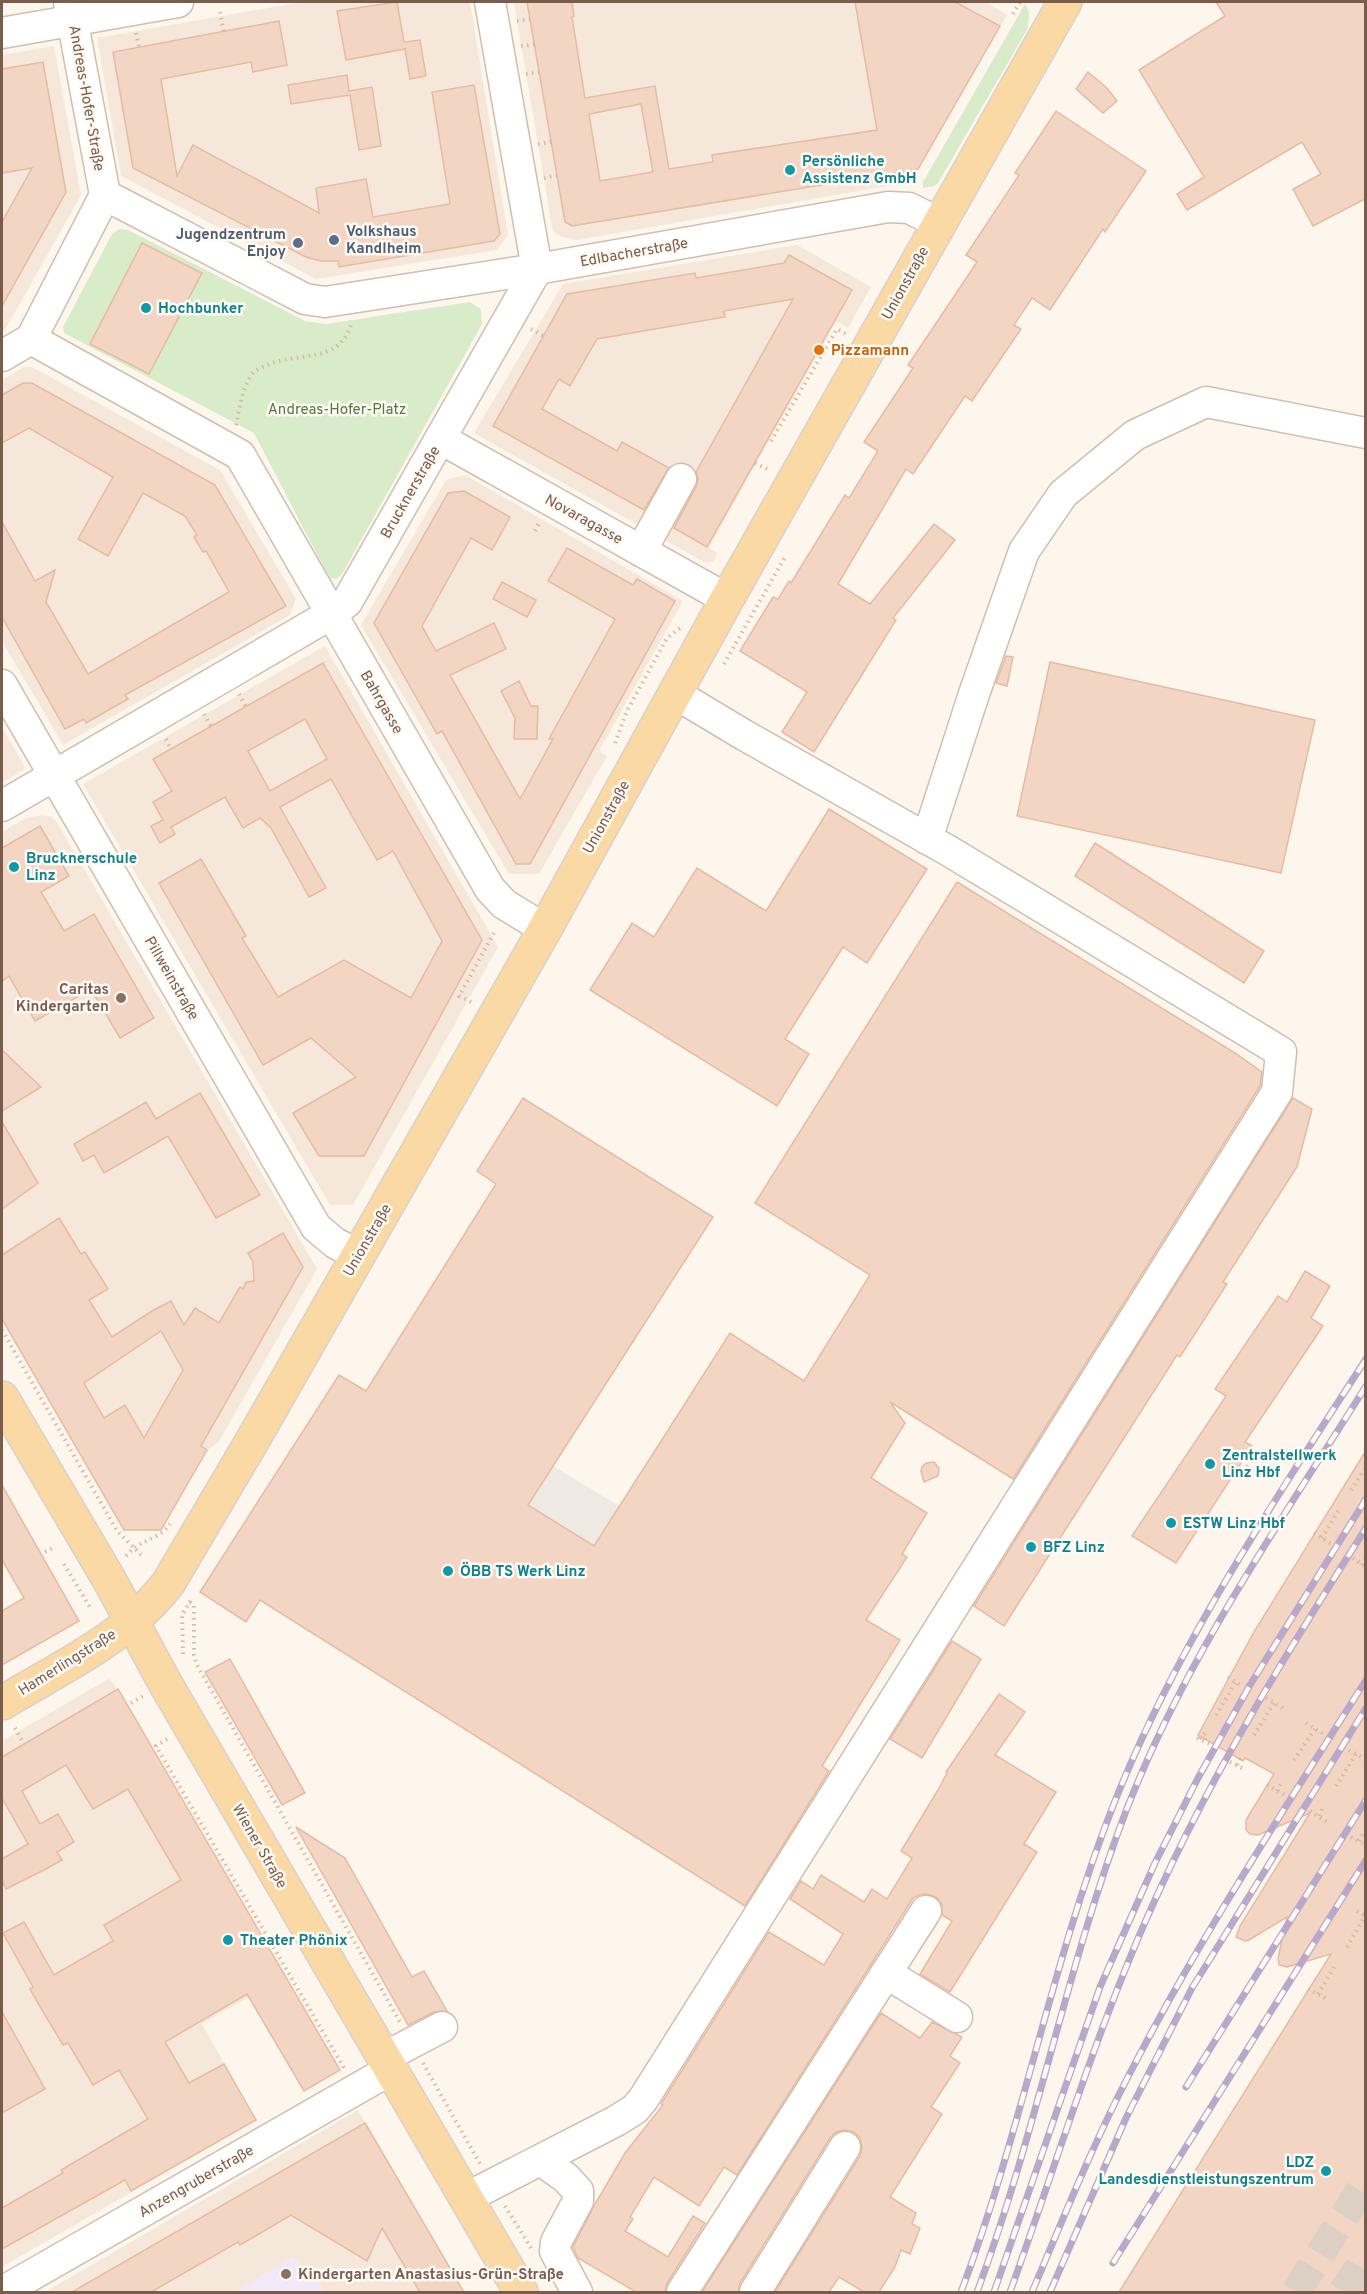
<svg xmlns="http://www.w3.org/2000/svg" width="1367" height="2294" font-family="Overpass,sans-serif">
<rect width="100%" height="100%" fill="#fdf6ec"/>
<g fill="#f5e8da">
<polygon points="302,2 470,2 508,235 497,250 316,279 121,176 97,38"/>
<polygon points="514,2 985,2 1007,15 911,182 576,240 562,237 555,233 552,227"/>
<polygon points="54,46 81,195 5,330 2,331 2,55"/>
<polygon points="797,245 871,287 848,328 836,321 709,548 718,553 713,562 704,562 474,433 563,284"/>
<polygon points="24,367 32,367 220,470 296,599 290,615 63,745 2,641 2,380"/>
<polygon points="465,475 683,601 599,751 607,756 539,874 509,874 361,625 446,480"/>
<polygon points="325,646 498,947 353,1205 330,1205 83,784"/>
<polygon points="2,727 25,767 23,770 2,783"/>
<polygon points="41,815 50,816 56,821 317,1269 218,1443 207,1450 161,1530 124,1530 2,1320 2,832 24,819"/>
<polygon points="110,1678 285,1976 202,2024 256,2120 2,2267 2,1741"/>
<polygon points="358,2110 463,2292 45,2292"/>
</g>
<polygon fill="#efe9e4" points="553,1466 619,1506 594,1546 528,1504"/>
<polygon fill="#f3e8fa" points="293,2257 326,2292 237,2292 236,2291"/>
<g fill="#d8ecc9">
<polygon points="1025,4 1029,12 1028,28 938,183 934,186 923,188 923,182"/>
<polygon points="119,229 128,230 305,321 326,324 470,302 481,309 482,324 342,574 336,579 330,578 325,570 254,433 64,333 63,327 112,234"/>
</g>
<g fill="#f3d5c3" stroke="#e6bba3" stroke-width="1.5" fill-rule="evenodd">
<polygon points="397,2 404,42 420,40 426,76 410,79 405,49 346,60 337,11"/>
<path d="M 527,2 L 572,2 L 574,16 L 572,17 L 585,98 L 655,86 L 669,169 L 713,162 L 712,155 L 877,130 L 855,2 L 955,2 L 1000,26 L 918,169 L 572,226 L 565,222 ZM 641,104 L 653,172 L 600,181 L 589,114 Z"/>
<polygon points="1216,2 1365,2 1365,199 1313,226 1293,189 1321,174 1302,142 1187,210 1177,194 1204,177 1139,70 1225,16"/>
<polygon points="279,21 287,65 253,72 251,62 161,79 177,176 193,145 319,213 316,188 366,179 373,217 450,204 432,92 474,85 500,234 494,241 339,267 338,261 321,261 306,257 133,168 113,52"/>
<polygon points="43,62 66,192 2,306 2,222 32,168 2,173 2,69"/>
<polygon points="1088,72 1107,88 1117,101 1103,113 1076,89"/>
<polygon points="347,75 349,91 372,87 381,146 359,150 350,95 291,104 288,85"/>
<polygon points="1056,111 1146,171 1105,232 1103,229 1050,310 1032,298 1014,325 1021,329 972,401 965,396 913,474 906,469 838,584 870,604 934,524 955,540 893,618 896,620 814,752 782,732 807,692 740,651 773,597 778,599 789,581 791,583 845,495 849,498 878,451 864,442 913,368 908,365 977,262 966,255 1019,175 1015,173"/>
<polygon points="142,243 202,273 149,374 90,344"/>
<polygon points="789,255 852,290 707,547 674,528 696,487 698,479 696,472 793,299 724,311 725,317 597,339 570,386 559,379 542,409 617,451 622,442 669,468 644,510 493,426 567,294 695,273 696,278 784,263"/>
<polygon points="23,383 32,383 215,485 286,606 125,695 128,699 86,723 84,719 65,729 2,617 2,522 35,581 55,570 46,602 88,674 229,592 206,551 203,552 194,537 197,535 185,516 143,493 108,556 78,539 113,477 29,428 2,443 2,395"/>
<polygon points="464,491 510,517 492,550 471,538 422,626 436,651 494,623 506,649 450,675 520,799 553,739 549,739 615,619 548,581 567,548 633,585 637,579 675,601 530,864 516,864 442,731 437,734 374,623 448,493"/>
<polygon points="502,582 536,600 527,617 493,599"/>
<polygon points="1006,656 1013,657 1007,686 996,683"/>
<polygon points="1050,662 1315,720 1281,873 1017,816"/>
<path d="M 323,663 L 482,940 L 364,1156 L 319,1156 L 293,1113 L 356,1077 L 311,1038 L 263,1065 L 159,883 L 201,859 L 246,936 L 242,938 L 278,997 L 344,960 L 411,998 L 442,941 L 393,851 L 377,860 L 331,779 L 280,807 L 326,888 L 309,897 L 271,828 L 260,818 L 243,828 L 225,797 L 171,827 L 175,834 L 160,843 L 151,826 L 163,820 L 153,802 L 172,791 L 153,759 ZM 305,719 L 327,759 L 270,791 L 248,751 Z"/>
<polygon points="519,681 531,706 538,706 537,739 514,739 515,718 501,691"/>
<polygon points="829,809 927,869 867,963 843,947 785,1039 809,1054 777,1106 590,990 632,923 654,937 697,868 766,911"/>
<polygon points="40,826 69,876 41,892 64,931 94,914 154,1018 120,1038 91,989 35,1021 9,976 2,981 2,848"/>
<polygon points="1095,843 1264,951 1244,983 1075,876"/>
<polygon points="957,882 1235,1053 1262,1072 1260,1086 1013,1479 890,1402 905,1423 871,1478 927,1513 902,1554 907,1557 866,1620 900,1640 822,1766 829,1771 745,1906 260,1600 246,1622 200,1592 339,1375 366,1391 496,1184 477,1171 523,1098 713,1217 528,1505 594,1546 730,1333 804,1381 870,1275 755,1203"/>
<polygon points="2,1050 41,1087 2,1111"/>
<polygon points="200,1093 260,1195 216,1218 168,1136 104,1173 94,1155 83,1161 74,1144 146,1102 156,1119"/>
<polygon points="1293,1098 1312,1109 1297,1167 1223,1282 1227,1284 1180,1357 1177,1355 1004,1626 974,1606"/>
<polygon points="2,1122 38,1183 2,1209"/>
<path d="M 59,1218 L 81,1254 L 85,1252 L 108,1289 L 89,1300 L 112,1337 L 152,1311 L 171,1301 L 184,1325 L 195,1308 L 219,1323 L 240,1287 L 243,1289 L 246,1282 L 254,1281 L 253,1262 L 248,1253 L 283,1233 L 303,1267 L 201,1446 L 207,1450 L 161,1530 L 124,1530 L 2,1319 L 2,1255 ZM 161,1331 L 183,1370 L 144,1438 L 125,1405 L 104,1418 L 84,1383 Z"/>
<polygon points="1305,1271 1330,1286 1311,1318 1323,1326 1245,1442 1252,1446 1176,1563 1132,1536 1226,1396 1215,1389 1278,1296 1287,1302"/>
<polygon points="1365,1452 1365,2292 1119,2292 1331,1954 1287,1967 1279,1965 1278,1958 1287,1917 1249,1940 1245,1941 1236,1937 1240,1926 1310,1813 1258,1835 1250,1834 1246,1830 1246,1820 1274,1774 1245,1758 1243,1761 1198,1735 1254,1632"/>
<polygon points="934,1462 939,1468 938,1476 924,1482 921,1471 922,1467 926,1463"/>
<polygon points="2,1485 79,1621 2,1665 2,1611 24,1598 2,1560"/>
<polygon points="952,1641 981,1659 922,1758 890,1739"/>
<polygon points="230,1659 305,1793 282,1805 205,1672"/>
<polygon points="118,1689 340,2070 304,2091 247,1994 165,2042 189,2083 224,2064 256,2120 131,2191 125,2180 2,2249 2,2208 63,2173 61,2170 148,2119 119,2070 93,2085 68,2043 63,2045 42,2010 30,1989 33,1987 3,1933 24,1922 54,1975 113,1941 104,1925 181,1880 128,1789 93,1809 66,1765 22,1791 40,1824 58,1814 74,1842 57,1852 62,1860 44,1870 6,1889 2,1880 2,1859 28,1844 2,1798 2,1757"/>
<polygon points="999,1694 1025,1712 995,1755 1056,1792 1024,1844 1037,1852 950,1992 920,1974 952,1921 942,1915 942,1904 936,1897 927,1894 919,1895 913,1898 737,2175 724,2167 699,2206 654,2177 630,2217 633,2219 625,2231 668,2257 693,2216 705,2223 667,2283 665,2292 636,2292 578,2258 573,2247 595,2204 625,2153 663,2105 661,2104 769,1932 824,1965 843,1934 790,1899 801,1881 813,1889 821,1875 864,1902 872,1889 887,1899 912,1858 901,1851 938,1790 947,1773 946,1772"/>
<polygon points="296,1827 345,1858 412,1977 424,1971 447,2011 434,2012 408,2025"/>
<polygon points="2,2012 45,2089 2,2113"/>
<polygon points="881,2013 920,2038 932,2022 962,2037 950,2056 960,2063 931,2107 942,2114 890,2197 916,2213 912,2224 920,2228 910,2254 901,2250 895,2267 879,2292 864,2292 839,2277 829,2292 775,2292 860,2156 862,2147 860,2138 854,2132 845,2130 836,2132 830,2138 740,2283 738,2292 702,2292"/>
<polygon points="365,2123 464,2292 420,2292 382,2228 367,2261 291,2215 240,2245 238,2242 151,2292 72,2292"/>
</g>
<g fill="none" stroke-linecap="round" stroke-linejoin="round">
<g stroke="#dcd0c4" stroke-width="30" stroke-dasharray="30 15" stroke-linecap="butt">
<polyline points="1296,2292 1366,2182"/>
<polyline points="1343,2292 1366,2257"/>
</g>
<g stroke="#d1beb0" stroke-width="33">
<g id="minor">
<polyline points="69,2 105,195"/>
<polyline points="2,33 178,2"/>
<polyline points="2,356 31,339"/>
<polyline points="441,439 727,599"/>
<polyline points="641,551 681,479"/>
<polyline points="2,685 316,1227 335,1243 358,1255"/>
<polyline points="2,806 331,614 347,602 537,269 490,2"/>
<polyline points="927,839 974,694 1024,551 1063,494 1135,435 1206,402 1366,433"/>
<polyline points="545,929 504,904 490,889 240,455 31,339 105,195 305,299 325,302 537,269 888,207 909,208 939,223"/>
<polyline points="886,1973 957,2017"/>
<polyline points="383,2058 442,2027"/>
<polyline points="541,2160 566,2178 578,2191 578,2201 556,2242 555,2251 577,2292"/>
<polyline points="466,2198 616,2121 635,2109 644,2098 1277,1092 1281,1052 949,851 744,735 674,693"/>
<polyline points="2,2292 390,2070"/>
<polyline points="682,2292 926,1911"/>
<polyline points="755,2292 845,2147"/>
</g>
</g>
<g stroke="#dad1cd" stroke-width="36">
<g id="major">
<polyline points="2,1398 110,1581 165,1683 521,2292"/>
<path d="M 2,1703 C 60,1668 128,1637 169,1582 L 251,1443 L 545,929 L 727,599 L 1065,2"/>
</g>
</g>
<g stroke="#d9b8a5" stroke-width="4" stroke-dasharray="1.5 4.5" stroke-linecap="butt">
<polyline points="220,12 224,32"/>
<polyline points="1013,14 1020,2"/>
<polyline points="517,21 530,19"/>
<polyline points="136,33 139,47"/>
<polyline points="521,46 535,44"/>
<polyline points="526,74 539,72"/>
<polyline points="538,144 552,142"/>
<polyline points="544,178 558,175"/>
<polyline points="531,329 544,336"/>
<path d="M 236,425 C 240,407 242,386 254,372 C 257,369 263,367 267,365 C 300,351 341,365 352,321"/>
<polyline points="771,441 837,329 848,335"/>
<polyline points="755,463 771,471"/>
<polyline points="535,531 540,521"/>
<polyline points="724,664 785,557"/>
<polyline points="239,694 246,707"/>
<polyline points="204,714 211,726"/>
<polyline points="166,739 171,749"/>
<polyline points="615,743 627,711 667,638 680,628"/>
<polyline points="471,1002 459,996 495,931"/>
<polyline points="2,1330 117,1531 142,1556"/>
<polyline points="1364,1454 1366,1455"/>
<polyline points="1244,1472 1259,1447"/>
<polyline points="1351,1490 1366,1467"/>
<polyline points="1314,1533 1331,1544"/>
<polyline points="1322,1538 1340,1508"/>
<polyline points="45,1552 53,1548 52,1545"/>
<path d="M 126,1556 C 138,1540 159,1540 170,1524"/>
<polyline points="1353,1558 1366,1567"/>
<polyline points="64,1564 91,1609"/>
<polyline points="1362,1565 1366,1558"/>
<polyline points="190,1602 194,1605 194,1655 197,1665 400,2022"/>
<polyline points="183,1654 182,1615 192,1598"/>
<polyline points="1228,1677 1243,1687"/>
<polyline points="1266,1698 1284,1709"/>
<polyline points="131,1703 143,1696"/>
<polyline points="1216,1715 1236,1682"/>
<polyline points="1306,1723 1325,1735"/>
<polyline points="15,1728 24,1744"/>
<polyline points="1254,1735 1274,1703"/>
<polyline points="1197,1738 1210,1744"/>
<polyline points="167,1739 156,1746 344,2068"/>
<polyline points="1200,1739 1206,1732"/>
<polyline points="1349,1750 1366,1760"/>
<polyline points="1294,1760 1315,1729"/>
<polyline points="1230,1762 1246,1770"/>
<polyline points="1237,1765 1241,1756"/>
<polyline points="1267,1785 1286,1796"/>
<polyline points="1336,1786 1356,1754"/>
<polyline points="1277,1791 1282,1781"/>
<polyline points="1310,1811 1327,1822"/>
<polyline points="1319,1816 1323,1807"/>
<polyline points="1351,1837 1366,1845"/>
<polyline points="1359,1841 1364,1832"/>
<polyline points="1357,1911 1366,1916"/>
<polyline points="1347,1947 1365,1916"/>
<polyline points="1308,1989 1327,1999"/>
<polyline points="1318,1994 1336,1964"/>
<polyline points="423,2063 480,2164"/>
<polyline points="505,2206 531,2248"/>
</g>
<use href="#minor" stroke="#fff" stroke-width="30"/>
<use href="#major" stroke="#fbd9a5" stroke-width="33"/>
<g stroke="#b9a8c9" stroke-width="7">
<g id="rail">
<polyline points="1186,2087 1366,1800"/>
<polyline points="1113,2263 1366,1860"/>
<path d="M 961,2292 C 1021,2134 1051,1964 1113,1806 C 1176,1646 1273,1503 1366,1359"/>
<path d="M 977,2292 C 1036,2135 1066,1968 1126,1811 C 1185,1659 1279,1524 1366,1386"/>
<polyline points="994,2292 1100,1987 1155,1863 1198,1778 1250,1685 1366,1499"/>
<path d="M 1010,2292 C 1059,2157 1099,2020 1160,1889 C 1218,1763 1291,1646 1366,1528"/>
<path d="M 1032,2292 C 1063,2219 1093,2144 1130,2073 C 1200,1937 1284,1810 1366,1680"/>
<polyline points="1050,2292 1126,2118 1192,1988 1366,1708"/>
</g>
</g>
<use href="#rail" stroke="#fffaf3" stroke-width="4.5" stroke-dasharray="14" stroke-linecap="butt"/>
</g>
<g fill="#0f9aa8" stroke="#fffaf3" stroke-width="2">
<circle cx="790" cy="170" r="6"/>
<circle cx="146" cy="308" r="6"/>
<circle cx="14" cy="867" r="6"/>
<circle cx="1210" cy="1464" r="6"/>
<circle cx="1171" cy="1523" r="6"/>
<circle cx="1031" cy="1547" r="6"/>
<circle cx="448" cy="1571" r="6"/>
<circle cx="228" cy="1940" r="6"/>
<circle cx="1326" cy="2171" r="6"/>
</g>
<g fill="#5c6f8a" stroke="#fffaf3" stroke-width="2">
<circle cx="334" cy="240" r="6"/>
<circle cx="298" cy="243" r="6"/>
</g>
<circle fill="#e8710a" stroke="#fffaf3" stroke-width="2" cx="819" cy="350" r="6"/>
<g fill="#8d6e63" stroke="#fffaf3" stroke-width="2">
<circle cx="121" cy="998" r="6"/>
<circle cx="286" cy="2274" r="6"/>
</g>
<g text-anchor="middle" stroke-width="5" stroke-linejoin="round" paint-order="stroke">
<g font-size="15" fill="#7a5c4d" stroke="#fffaf3">
<text transform="translate(87 98) rotate(80)" y="5">Andreas-Hofer-Straße</text>
<text transform="translate(634 252) rotate(-10)" y="5">Edlbacherstraße</text>
<text transform="translate(905 283) rotate(-61)" y="5">Unionstraße</text>
<text transform="translate(410 492) rotate(-60)" y="5">Brucknerstraße</text>
<text transform="translate(584 519) rotate(29)" y="5">Novaragasse</text>
<text transform="translate(382 702) rotate(60)" y="5">Bahrgasse</text>
<text transform="translate(606 817) rotate(-61)" y="5">Unionstraße</text>
<text transform="translate(172 978) rotate(60)" y="5">Pillweinstraße</text>
<text transform="translate(367 1240) rotate(-60)" y="5">Unionstraße</text>
<text transform="translate(67 1662) rotate(-32)" y="5">Hamerlingstraße</text>
<text transform="translate(260 1846) rotate(60)" y="5">Wiener Straße</text>
<text transform="translate(196 2181) rotate(-30)" y="5">Anzengruberstraße</text>
</g>
<g font-size="15" font-weight="bold" fill="#0d838f" stroke="#fffaf3" text-anchor="start">
<text x="802" y="166">Persönliche<tspan x="802" dy="17">Assistenz GmbH</tspan></text>
<text x="158" y="313">Hochbunker</text>
<text x="26" y="863">Brucknerschule<tspan x="26" dy="17">Linz</tspan></text>
<text x="1222" y="1460">Zentralstellwerk<tspan x="1222" dy="17">Linz Hbf</tspan></text>
<text x="1183" y="1528">ESTW Linz Hbf</text>
<text x="1043" y="1552">BFZ Linz</text>
<text x="460" y="1576">ÖBB TS Werk Linz</text>
<text x="240" y="1945">Theater Phönix</text>
<text x="1314" y="2167" text-anchor="end">LDZ<tspan x="1314" dy="17">Landesdienstleistungszentrum</tspan></text>
</g>
<g font-size="15" font-weight="bold" fill="#4e5e75" stroke="#fffaf3" text-anchor="start">
<text x="346" y="236">Volkshaus<tspan x="346" dy="17">Kandlheim</tspan></text>
<text x="286" y="239" text-anchor="end">Jugendzentrum<tspan x="286" dy="17">Enjoy</tspan></text>
</g>
<g font-size="15" font-weight="bold" fill="#c56008" stroke="#fffaf3" text-anchor="start">
<text x="831" y="355">Pizzamann</text>
</g>
<g font-size="15" fill="#537a41" stroke="#fffaf3">
<text x="337" y="414">Andreas-Hofer-Platz</text>
</g>
<g font-size="15" font-weight="bold" fill="#785e54" stroke="#fffaf3" text-anchor="end">
<text x="109" y="994">Caritas<tspan x="109" dy="17">Kindergarten</tspan></text>
<text x="298" y="2279" text-anchor="start">Kindergarten Anastasius-Grün-Straße</text>
</g>
</g>
<rect width="1367" height="2294" fill="none" stroke="#7a5c4d" stroke-width="6"/>
</svg>
